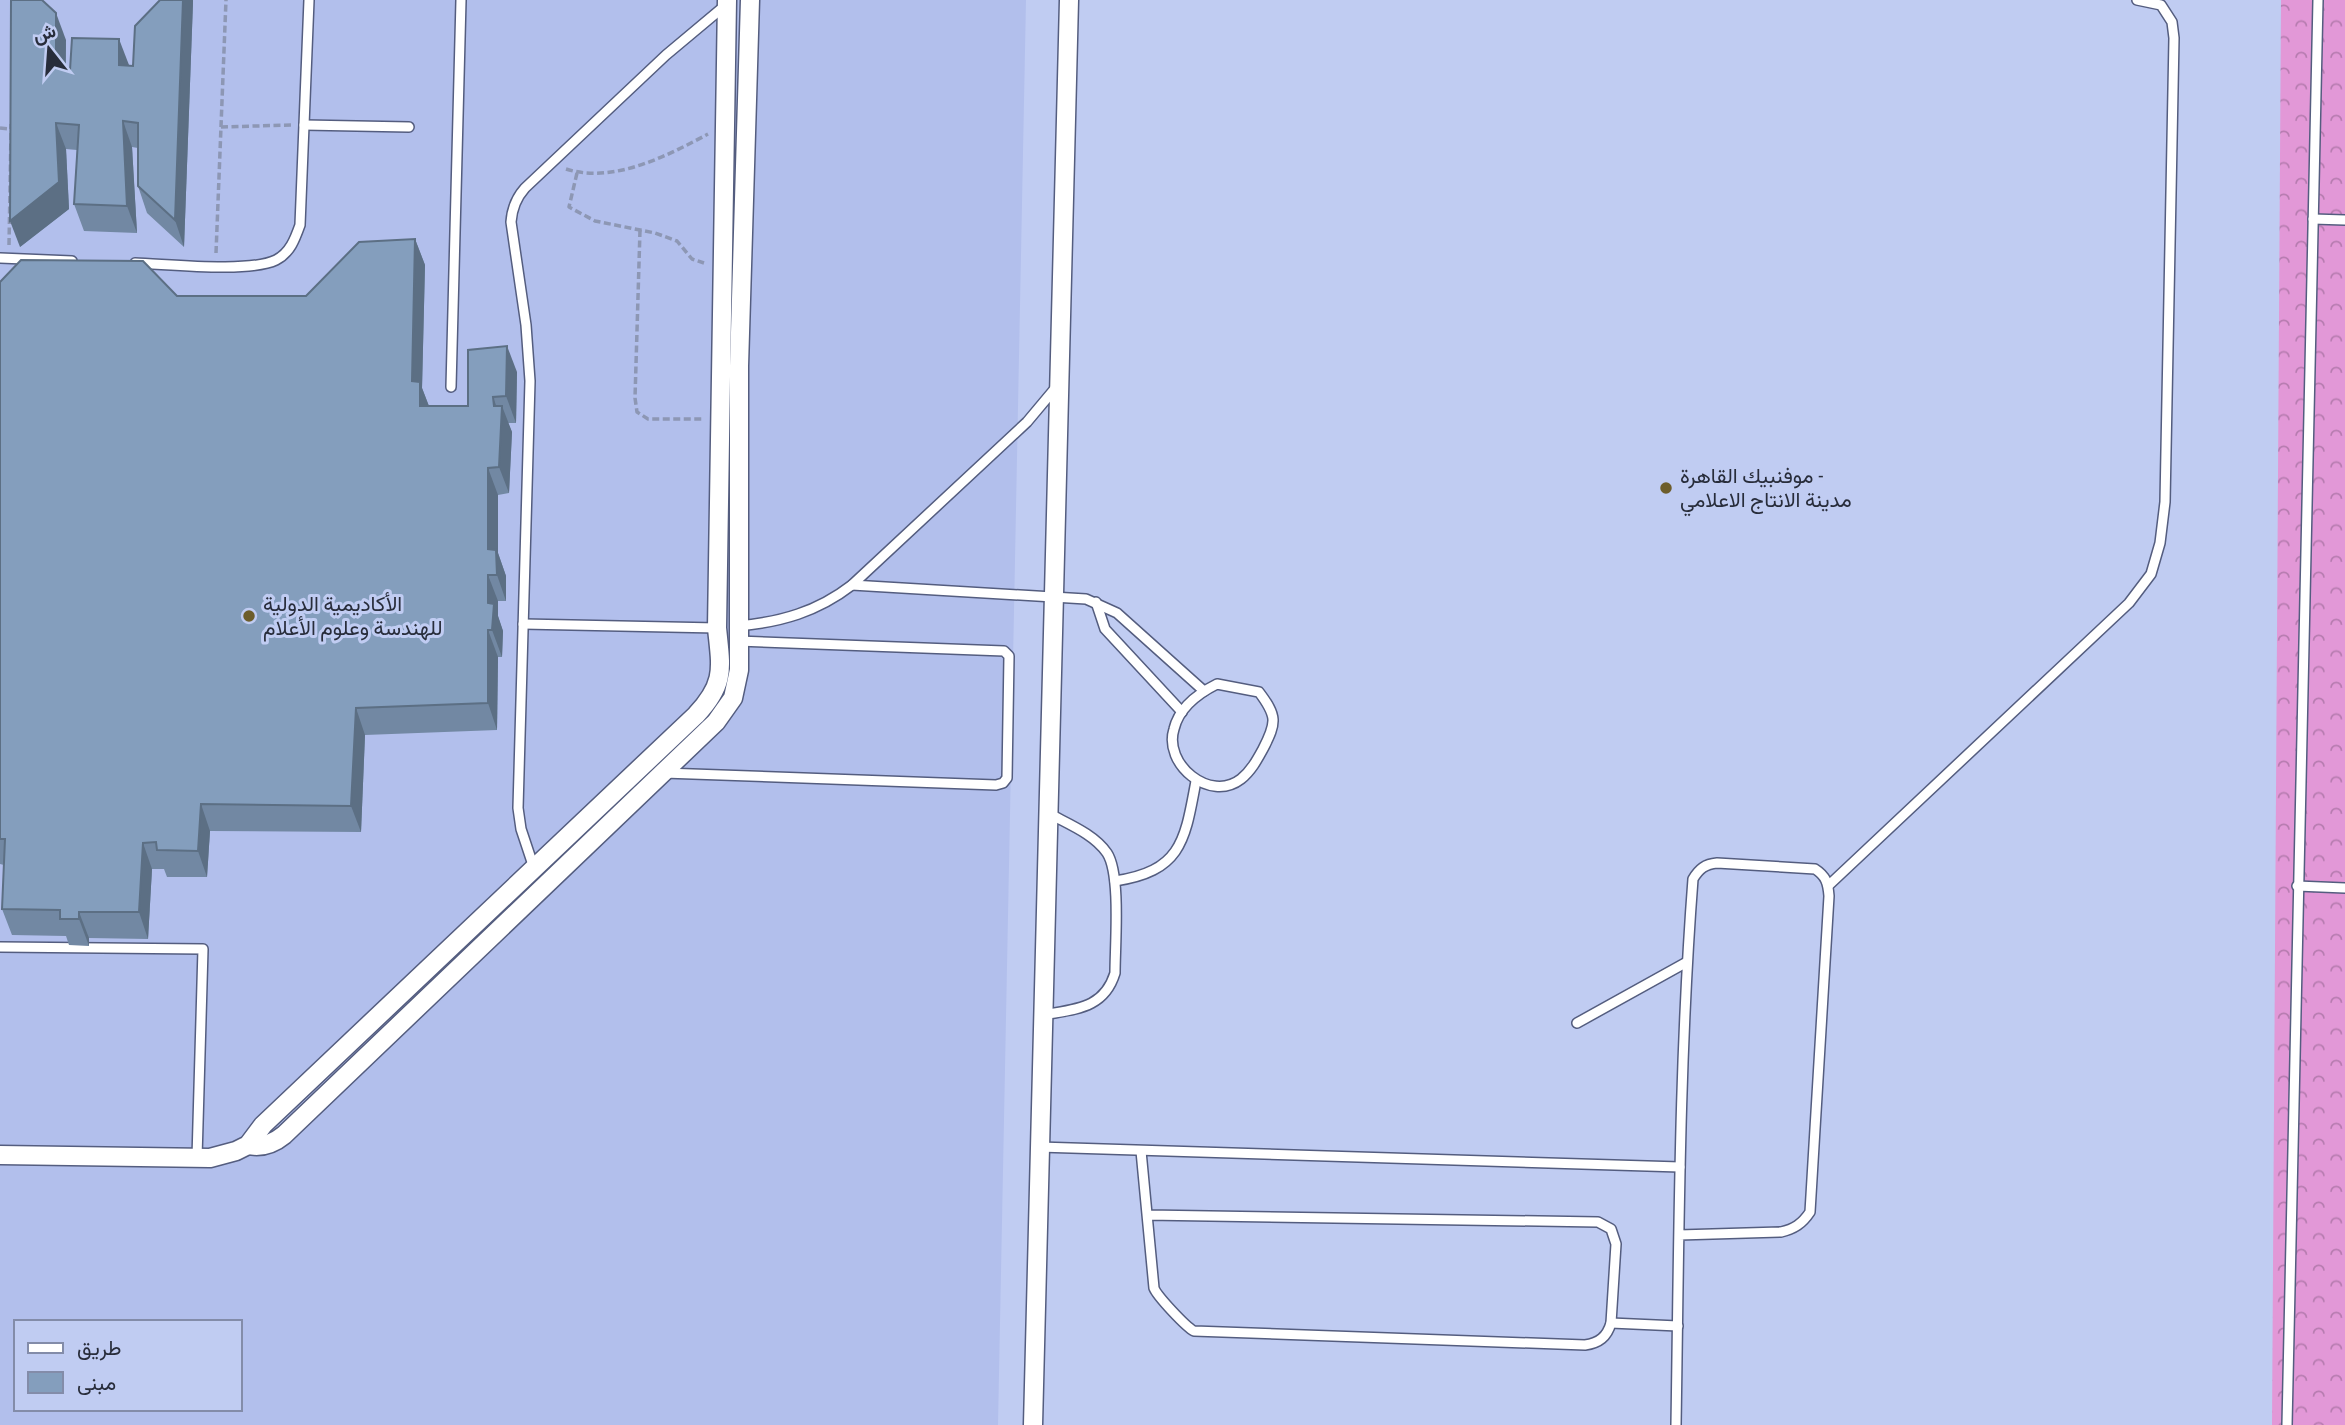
<svg xmlns="http://www.w3.org/2000/svg" width="2345" height="1425" font-family="'PT Sans Narrow',Vazirmatn,sans-serif">
<defs>
<pattern id="forest-crowns" width="20" height="18" patternUnits="userSpaceOnUse" patternTransform="scale(1.75)"><rect width="20" height="18" fill="#e298d7"/><path d="M2 6a3 3 0 1 1 6 0M12 15a3 3 0 1 1 6 0" fill="none" stroke="#b77cb0"/></pattern>
</defs>
<rect width="100%" height="100%" fill="#c0ccf2"/>
<path fill="#b2bfec" fill-rule="evenodd" d="M 0,0 L 1026,0 L 998,1425 L 0,1425 ZM 16,1322 L 240,1322 L 240,1409 L 16,1409 Z"/>
<polygon fill="url(#forest-crowns)" points="2281,0 2345,0 2345,1425 2272,1425"/>
<g fill="none" stroke-linecap="round" stroke-linejoin="round">
<g stroke="#545d7f" stroke-width="12">
<g id="lane">
<polyline points="304,125 409,127"/>
<polyline points="2313,219 2345,220"/>
<polyline points="0,258 72,261"/>
<path d="M 135,263 C 168,264 249,273 276,260 C 290,253 295,239 300,225 L 309,0"/>
<polyline points="451,387 461,0"/>
<polyline points="852,585 1086,599 1117,613 1204,691"/>
<polyline points="1096,602 1105,629 1182,712"/>
<polyline points="523,624 717,628"/>
<path d="M 738,626 C 781,622 817,612 852,585 L 1027,422 L 1058,385"/>
<path d="M 1217,684 L 1259,692 C 1277,716 1277,722 1263,749 C 1257,760 1251,771 1241,779 C 1210,803 1163,764 1174,729 C 1179,708 1199,693 1217,684 Z"/>
<polyline points="664,773 996,785 1003,783 1007,778 1009,656 1004,651 738,641"/>
<path d="M 534,868 L 521,829 L 518,808 L 530,381 L 526,325 L 511,222 C 512,208 516,198 525,188 L 666,55 L 727,4"/>
<path d="M 1115,881 C 1182,871 1185,840 1196,781"/>
<polyline points="1829,885 2129,603 2151,574 2160,543 2165,502 2174,38 2172,22 2161,5 2137,0"/>
<polyline points="2297,886 2345,888"/>
<polyline points="0,947 203,949 197,1158"/>
<path d="M 1043,1015 C 1075,1009 1104,1009 1115,973 C 1115,945 1121,874 1107,853 C 1094,834 1068,824 1048,813"/>
<polyline points="1577,1023 1687,962"/>
<polyline points="1039,1147 1680,1167"/>
<path d="M 1141,1151 L 1154,1288 C 1157,1296 1186,1327 1194,1331 L 1585,1345 C 1599,1343 1607,1337 1611,1323 L 1616,1244 L 1611,1229 L 1598,1222 L 1147,1215"/>
<polyline points="1611,1323 1678,1326"/>
<path d="M 1676,1425 C 1679,1243 1679,1061 1693,879 C 1699,869 1705,864 1717,863 L 1815,869 C 1826,876 1828,883 1829,896 L 1810,1212 C 1802,1224 1794,1229 1781,1232 L 1679,1235"/>
<polyline points="2287,1425 2318,0"/>
</g>
</g>
<g stroke="#545d7f" stroke-width="21">
<g id="street">
<path d="M 248,1145 C 262,1148 273,1144 284,1135 L 716,722 L 733,698 L 739,670 L 739,366 L 750,0"/>
<path d="M 0,1155 L 210,1158 L 236,1151 L 248,1145 L 263,1125 L 696,715 C 726,683 721,668 717,628 L 727,0"/>
<polyline points="1033,1425 1069,0"/>
</g>
</g>
<g stroke="#8d97b4" stroke-width="3.5" stroke-dasharray="7 3.5" stroke-linecap="butt">
<polyline points="221,127 292,125"/>
<polyline points="0,128 11,129 11,124"/>
<path d="M 566,169 C 613,184 667,156 708,134"/>
<polyline points="577,173 569,207 595,221 655,233 677,241 692,259 704,263"/>
<polyline points="640,230 635,398 637,412 648,419 702,419"/>
<polyline points="9,245 11,131"/>
<polyline points="216,253 226,0"/>
</g>
<use href="#lane" stroke="#fff" stroke-width="9"/>
<use href="#street" stroke="#fff" stroke-width="18"/>
</g>
<g fill="#7288a3">
<polygon points="193,2 184,247 147,213 138,186 138,148 132,147 137,233 84,231 74,204 77,150 66,149 69,209 20,247 66,40 66,69 70,70 133,66"/>
<polygon points="415,239 425,265 422,388 429,406 468,406 517,372 516,423 508,423 512,432 509,493 498,495 498,553 506,576 506,601 498,601 498,616 503,631 502,657 498,657 497,730 365,735 361,832 210,831 207,877 167,877 164,869 152,869 148,939 89,938 89,946 69,945 66,936 12,935 2,909 4,865 0,864 0,282 177,296 306,296"/>
</g>
<g fill="#5c6f84">
<polygon points="183,0 193,0 193,2 184,247 175,220"/>
<polygon points="56,13 66,40 65,93 56,66"/>
<polygon points="119,39 129,65 129,92 119,65"/>
<polygon points="123,121 132,147 137,233 127,206"/>
<polygon points="56,123 66,149 69,209 20,247 10,221"/>
<polygon points="415,239 425,265 422,388 430,409 420,406 412,381"/>
<polygon points="507,346 517,372 516,423 506,396"/>
<polygon points="493,397 501,419 502,406 512,432 509,493 499,467"/>
<polygon points="488,468 498,495 498,553 506,576 506,601 488,549"/>
<polygon points="488,575 498,601 498,616 503,631 502,657 492,630 488,603"/>
<polygon points="488,630 498,657 497,730 488,703"/>
<polygon points="356,708 365,735 361,832 351,806"/>
<polygon points="201,804 210,831 207,877 198,851"/>
<polygon points="143,843 152,869 148,939 139,912"/>
<polygon points="79,912 89,938 89,946 79,919"/>
</g>
<g fill="#849ebd" stroke="#5c6f84" stroke-width="2">
<polygon points="11,0 42,0 56,13 56,66 70,70 72,38 119,39 119,65 133,66 135,26 160,0 183,0 175,220 138,186 138,123 123,121 127,206 74,204 79,125 56,123 59,182 10,221"/>
<polygon points="415,239 412,381 420,382 420,406 468,406 468,350 507,346 506,396 493,397 494,406 502,406 499,467 488,468 488,549 496,550 497,575 488,575 488,603 494,604 492,630 488,630 488,703 356,708 351,806 201,804 198,851 157,850 156,842 143,843 139,912 79,912 79,919 60,919 60,910 2,909 5,839 0,839 0,282 21,260 143,261 177,296 306,296 359,242"/>
</g>
<g fill="#6d5d2b" stroke="#c0ccf2" stroke-width="2.5">
<circle cx="1666" cy="488" r="7"/>
<circle cx="249" cy="616" r="7"/>
</g>
<g text-anchor="middle" stroke-width="6" stroke-linejoin="round" paint-order="stroke">
<g font-size="21" fill="#282d3b" stroke="#c0ccf2" text-anchor="start">
<text x="1680" y="483">موفنبيك القاهرة -<tspan x="1680" dy="24">مدينة الانتاج الاعلامي</tspan></text>
<text x="263" y="611">الأكاديمية الدولية<tspan x="263" dy="24">للهندسة وعلوم الأعلام</tspan></text>
</g>
</g>
<rect x="14" y="1320" width="228" height="91" fill="#c0ccf2" stroke="#838ca9" stroke-width="2"/>
<rect x="28" y="1343" width="35" height="10" fill="#ffffff" stroke="#838ca9" stroke-width="2"/>
<text x="77" y="1355" font-size="21" fill="#282d3b">طريق</text>
<rect x="28" y="1372" width="35" height="21" fill="#849ebd" stroke="#838ca9" stroke-width="2"/>
<text x="77" y="1390" font-size="21" fill="#282d3b">مبنى</text>
<g transform="translate(49 49) rotate(343)" stroke="#c0ccf2" stroke-width="5" paint-order="stroke">
<path d="M0-5L12 26L0 18L-12 26Z" fill="#282d3b"/>
<text y="-10" font-size="19" font-weight="bold" text-anchor="middle" fill="#282d3b">ش</text>
</g>
</svg>
